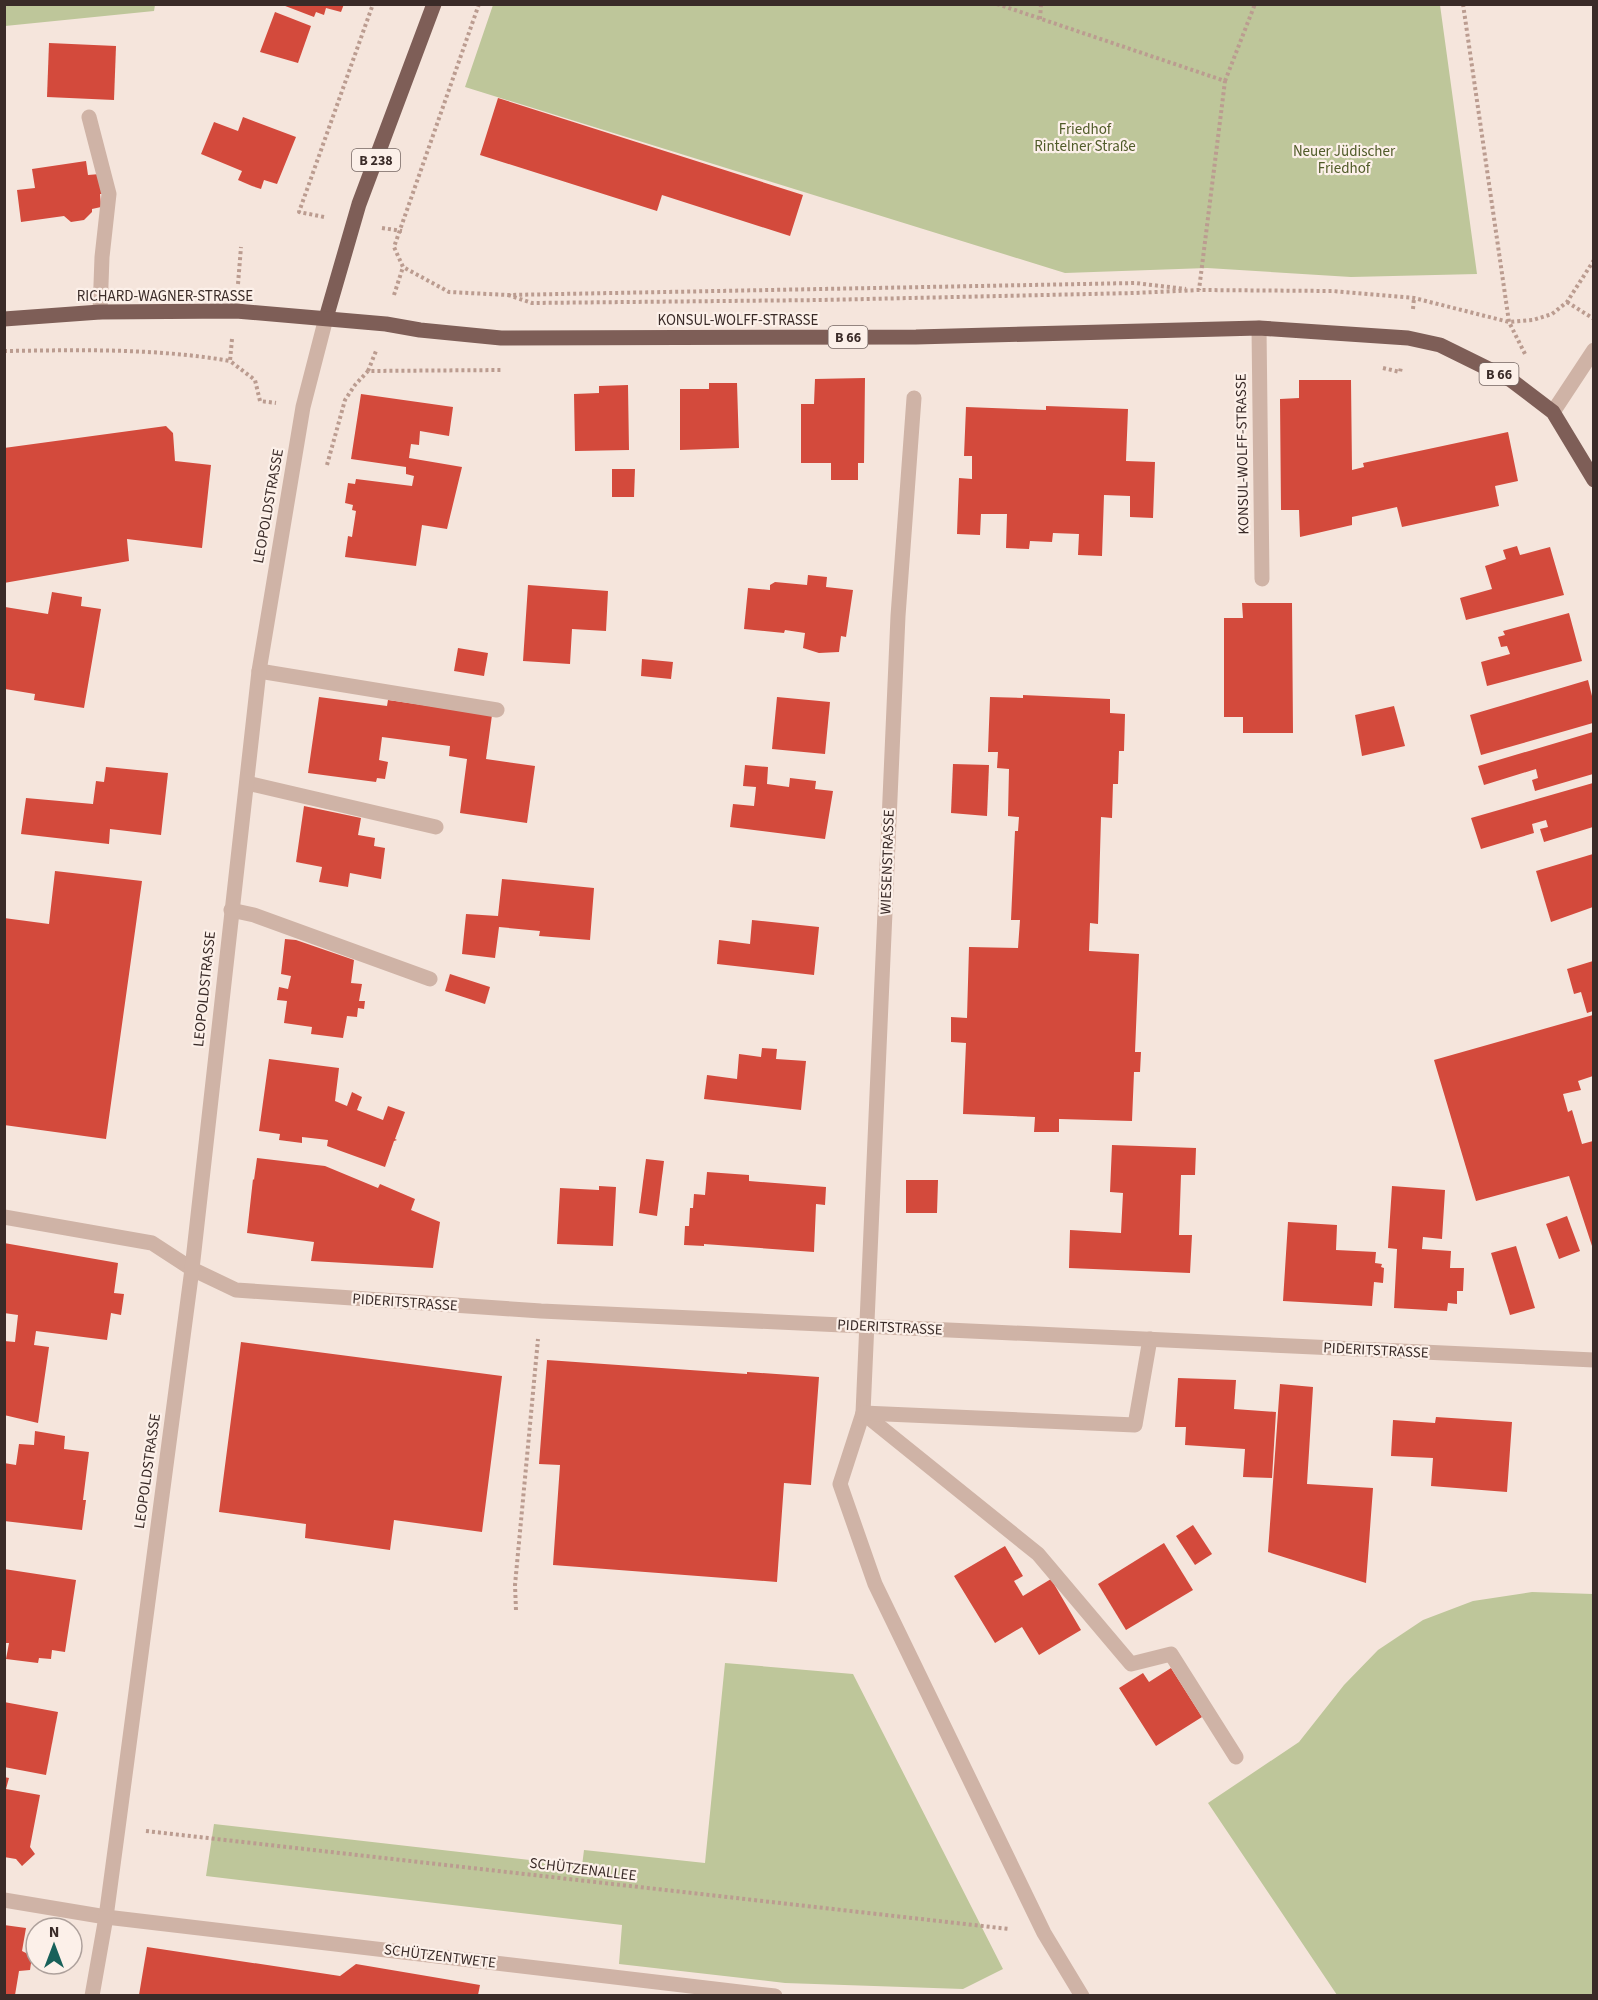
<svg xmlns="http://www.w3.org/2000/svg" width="1598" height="2000" font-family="'Source Sans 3',sans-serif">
<rect width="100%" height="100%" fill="#f5e5dc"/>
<g fill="#bec69a">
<polygon points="5,4 155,4 155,5 154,11 5,26"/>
<polygon points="493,5 1440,5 1477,274 1351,277 1207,268 1065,273 465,87"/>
<polygon points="1532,1592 1593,1594 1593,1995 1337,1995 1208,1803 1299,1742 1344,1685 1378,1650 1423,1620 1473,1601"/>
<polygon points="725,1663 853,1674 1003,1969 963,1989 785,1983 619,1964 622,1925 206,1876 214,1824 582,1866 584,1850 705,1863"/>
</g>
<g fill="#d34a3c">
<polygon points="280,4 344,4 341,12 326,8 324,15 316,12 314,17"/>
<polygon points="275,12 311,26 298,63 260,52"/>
<polygon points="49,43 116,46 114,100 47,97"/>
<polygon points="498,98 803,195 790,236 662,195 657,211 480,155"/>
<polygon points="243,117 296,137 277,184 264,180 261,189 252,186 238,180 242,171 201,154 214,122 238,131"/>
<polygon points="86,161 88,175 100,174 102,194 100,194 101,207 92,209 92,212 84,220 71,222 64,216 21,222 17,190 35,188 32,169"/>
<polygon points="865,378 864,463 858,463 858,480 831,480 831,463 801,463 801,404 814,404 815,379"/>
<polygon points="1299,380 1351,380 1352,470 1364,467 1363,463 1508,432 1518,481 1495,486 1499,506 1402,527 1397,507 1352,517 1352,525 1300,537 1299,510 1281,510 1280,399 1299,398"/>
<polygon points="709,383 737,383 739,448 680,450 680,389 709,389"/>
<polygon points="628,385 629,450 575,451 574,394 599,393 599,386"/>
<polygon points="361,394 453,407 449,436 420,431 419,445 411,444 409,458 462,467 447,529 422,525 416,566 345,557 348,536 352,537 356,511 352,510 353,505 345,503 348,483 355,484 356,479 412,486 414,476 406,474 406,467 351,459"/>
<polygon points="1046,406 1128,409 1126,461 1155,462 1153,518 1130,517 1130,496 1104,495 1102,556 1078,555 1079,534 1053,533 1052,542 1030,541 1029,549 1006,548 1007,514 981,514 980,535 957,534 959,478 972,479 972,456 964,456 966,407 1046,410"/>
<polygon points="166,426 173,433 175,461 211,465 202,548 127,539 129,561 4,583 4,448"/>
<polygon points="612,469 635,469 634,497 612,497"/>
<polygon points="1517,546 1520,555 1550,547 1564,595 1466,620 1460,598 1492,589 1485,566 1506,559 1503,550"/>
<polygon points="808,575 827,577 826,587 853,590 846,637 841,636 839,652 819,653 803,648 805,633 785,630 784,633 744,629 748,588 770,590 770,585 775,582 807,585"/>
<polygon points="528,585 608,591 606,631 572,629 570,664 523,661"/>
<polygon points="52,592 82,597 81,606 101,609 84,708 34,700 35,694 5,689 5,607 48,614"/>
<polygon points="1242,603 1292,603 1293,733 1243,733 1243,717 1224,717 1224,618 1243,618"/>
<polygon points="1569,613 1582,661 1487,686 1481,662 1510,654 1507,646 1501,647 1498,637 1505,635 1503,631"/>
<polygon points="458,648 488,653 484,676 454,671"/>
<polygon points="642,659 673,662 671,679 641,676"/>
<polygon points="1588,680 1593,700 1593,723 1481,755 1470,715"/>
<polygon points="1023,695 1110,699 1110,713 1125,714 1124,751 1119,751 1118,784 1113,784 1112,818 1101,817 1098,924 1090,923 1089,951 1139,954 1135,1052 1141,1052 1140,1072 1134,1072 1132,1121 1059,1119 1059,1132 1034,1132 1035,1117 963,1114 966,1043 951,1042 951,1017 967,1018 969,947 1018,948 1020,920 1011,920 1015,831 1018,831 1019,817 1008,816 1009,769 997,768 998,752 988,752 990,697 1023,698"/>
<polygon points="319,697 387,706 388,700 492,715 486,759 535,766 527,823 460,813 467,759 449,756 450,746 382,737 379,760 388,762 385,779 377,778 376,782 308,773"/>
<polygon points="777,697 830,702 825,754 772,749"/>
<polygon points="1394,706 1405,746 1362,756 1355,715"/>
<polygon points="1593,732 1593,774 1535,791 1532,780 1538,778 1536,769 1484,785 1478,766"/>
<polygon points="953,764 989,765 987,816 951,813"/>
<polygon points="745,765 768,767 767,784 789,787 790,778 816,781 815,789 833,791 825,839 730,827 733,804 754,806 756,787 743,786"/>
<polygon points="106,767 168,773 161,835 110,829 109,844 21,834 26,798 93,804 96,781 104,782"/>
<polygon points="1593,783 1593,827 1544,842 1540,829 1548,827 1546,820 1532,824 1534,833 1481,849 1471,818"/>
<polygon points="304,806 361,818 358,835 375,838 374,846 385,848 381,879 350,873 348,887 319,882 322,867 296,862"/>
<polygon points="1593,854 1593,907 1551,922 1536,871"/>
<polygon points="55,871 142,881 106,1139 4,1125 4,918 49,924"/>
<polygon points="502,879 594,888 590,940 539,936 540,931 499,927 495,958 462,954 466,914 498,916"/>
<polygon points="752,920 819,927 814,975 717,964 719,940 750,944"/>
<polygon points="285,939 296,940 354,960 351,983 362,984 359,1001 365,1001 364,1009 358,1008 357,1017 347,1016 343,1038 311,1034 312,1027 284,1023 287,1001 277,1000 279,987 288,989 291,976 281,974"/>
<polygon points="1593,961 1593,1011 1587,1013 1581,992 1574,994 1567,969"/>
<polygon points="450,974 490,987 485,1004 445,991"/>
<polygon points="1593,1015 1593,1076 1578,1081 1581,1090 1563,1094 1568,1112 1572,1110 1582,1144 1593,1141 1593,1249 1569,1176 1476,1201 1434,1060"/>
<polygon points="762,1048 777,1049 776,1059 806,1061 801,1110 704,1099 707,1075 737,1079 739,1054 761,1057"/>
<polygon points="269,1059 339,1068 335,1101 347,1106 352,1092 362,1097 357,1110 383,1120 388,1106 405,1112 395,1139 397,1140 394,1141 385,1167 327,1146 328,1140 302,1137 302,1143 279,1140 280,1134 259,1131"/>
<polygon points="1112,1145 1196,1148 1195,1175 1181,1175 1179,1235 1192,1235 1190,1273 1069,1268 1070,1230 1121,1233 1123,1193 1110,1192"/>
<polygon points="257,1158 325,1166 378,1188 380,1184 415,1199 411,1210 440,1222 433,1268 311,1261 314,1242 247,1233 253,1179 254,1180"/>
<polygon points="646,1159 664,1161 657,1216 639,1213"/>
<polygon points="707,1172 749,1175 749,1181 826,1187 825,1205 816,1204 814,1252 704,1244 704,1246 684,1245 685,1226 689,1226 690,1208 693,1208 694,1194 705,1195"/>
<polygon points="906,1180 938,1180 937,1213 906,1213"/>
<polygon points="599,1186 616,1187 613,1246 557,1244 560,1188 599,1190"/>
<polygon points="1392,1186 1445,1190 1442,1239 1423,1237 1422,1249 1451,1251 1450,1268 1464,1268 1463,1291 1457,1291 1457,1304 1448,1303 1447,1311 1394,1308 1397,1249 1388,1248"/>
<polygon points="1567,1216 1580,1251 1559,1259 1546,1224"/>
<polygon points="1288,1222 1337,1225 1336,1250 1376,1252 1375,1263 1382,1264 1381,1267 1384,1268 1383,1283 1374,1282 1372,1306 1283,1301"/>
<polygon points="4,1243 118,1263 114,1293 124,1294 121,1315 111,1313 107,1340 36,1331 34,1345 49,1347 38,1423 4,1415 4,1341 15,1342 18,1315 4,1313"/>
<polygon points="1516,1246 1535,1308 1510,1315 1491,1253"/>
<polygon points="241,1342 502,1376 482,1532 394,1520 390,1550 305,1538 306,1524 219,1512"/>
<polygon points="547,1360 747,1374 747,1372 819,1377 811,1485 784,1483 777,1582 553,1565 560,1465 539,1464"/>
<polygon points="1178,1378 1236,1380 1234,1409 1276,1412 1272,1478 1243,1477 1245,1449 1185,1445 1186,1427 1175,1427"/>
<polygon points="1280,1384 1313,1387 1307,1484 1373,1488 1366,1583 1268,1552"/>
<polygon points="1436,1417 1512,1422 1507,1492 1431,1486 1433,1458 1391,1456 1393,1420 1435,1423"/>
<polygon points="35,1431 65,1436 64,1449 89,1452 83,1500 86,1500 82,1530 4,1521 4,1463 16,1465 19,1444 34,1445"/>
<polygon points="1193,1525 1212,1554 1195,1565 1176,1536"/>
<polygon points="1164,1543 1193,1590 1126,1630 1098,1584"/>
<polygon points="1005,1546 1023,1576 1014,1581 1023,1596 1051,1579 1081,1630 1039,1655 1022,1627 995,1643 954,1576"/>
<polygon points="4,1569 76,1580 65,1652 52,1650 51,1659 39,1658 38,1663 6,1659 9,1643 4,1643"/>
<polygon points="1171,1668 1202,1717 1156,1746 1119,1688 1143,1673 1149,1682"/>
<polygon points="4,1702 58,1712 46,1775 4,1767"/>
<polygon points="4,1777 9,1778 6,1789 40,1795 30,1847 35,1854 22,1866 16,1859 4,1857"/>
<polygon points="4,1925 26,1928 22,1951 32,1956 30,1970 19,1971 15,1995 4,1995"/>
<polygon points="147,1947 340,1976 356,1964 480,1985 478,1995 139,1995"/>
</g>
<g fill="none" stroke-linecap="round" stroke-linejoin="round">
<g stroke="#bb9c90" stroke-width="4" stroke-dasharray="3 3" stroke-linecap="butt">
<polyline points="479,4 394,247 403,267 449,292 508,295 1135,283 1186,289"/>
<polyline points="997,4 1225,81 1199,290"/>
<polyline points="1463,4 1509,322 1525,354"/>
<polyline points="1040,19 1041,4"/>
<polyline points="1225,81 1255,4"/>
<polyline points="324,217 299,212 373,4"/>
<polyline points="382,228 402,231"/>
<polyline points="238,284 241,247"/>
<polyline points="394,295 403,267"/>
<polyline points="508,295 532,303 822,300 1134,293 1199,290 1333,291 1414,298 1509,322 1533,320 1552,314 1567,302 1594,260"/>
<polyline points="1567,302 1594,319"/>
<polyline points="1413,309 1414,298"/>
<polyline points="232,339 230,361 255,380 260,401 276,403"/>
<path d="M 4,351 C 80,350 156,348 230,361"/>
<polyline points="1383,368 1400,372 1401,367"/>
<polyline points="368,371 376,351"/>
<polyline points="327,465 345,400 355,385 368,371 503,370"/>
<polyline points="516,1610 515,1585 538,1339"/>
<polyline points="146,1831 1009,1929"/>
</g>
<g stroke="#cfb3a6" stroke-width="15">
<polyline points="89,117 109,194 102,257 100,312"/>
<polyline points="1259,328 1262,579"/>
<polyline points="914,398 898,616 863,1413 840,1484 875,1584 1044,1933 1082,1996"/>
<polyline points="259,671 497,710"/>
<polyline points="247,783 436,827"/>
<polyline points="231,910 254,915 430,979"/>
<polyline points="863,1413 1038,1554 1131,1664 1171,1654 1236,1757"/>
<polyline points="863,1413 1135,1425 1150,1339"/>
</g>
<g stroke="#cfb3a6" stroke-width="15">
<polyline points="1553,412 1594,350"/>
<polyline points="4,1217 152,1243 192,1269 236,1290 541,1311 1594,1360"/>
<polyline points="4,1900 106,1917 775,1996"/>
<polyline points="92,1996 106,1917 118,1828 192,1269 259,671 303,407 326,318"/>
</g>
<g stroke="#7e5e57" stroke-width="15">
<polyline points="326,318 359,204 434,4"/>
<polyline points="4,319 100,312 236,311 386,324 420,330 501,338 916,337 1259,328 1408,338 1440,345 1511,380 1553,412 1594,480"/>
</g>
</g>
<g text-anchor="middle" stroke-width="4.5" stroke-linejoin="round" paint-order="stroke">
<g fill="#fcf0e9" stroke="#746662" stroke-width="1.5">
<rect x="352" y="149" width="48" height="22" rx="4.5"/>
<rect x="828.5" y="326" width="39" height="22" rx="4.5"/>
<rect x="1479.5" y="363" width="39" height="22" rx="4.5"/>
</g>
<g font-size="14" font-weight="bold" fill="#3a2b28">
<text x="376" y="165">B 238</text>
<text x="848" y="342">B 66</text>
<text x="1499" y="379">B 66</text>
</g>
<g font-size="15" fill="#505b29" stroke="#fcf0e9">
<text x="1085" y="134">Friedhof<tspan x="1085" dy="17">Rintelner Straße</tspan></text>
<text x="1344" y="156">Neuer Jüdischer<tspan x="1344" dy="17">Friedhof</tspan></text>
</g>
<g font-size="15" fill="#3a2b28" stroke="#fcf0e9">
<text x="165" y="301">RICHARD-WAGNER-STRASSE</text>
<text x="738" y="325">KONSUL-WOLFF-STRASSE</text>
<text transform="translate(1242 454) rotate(-91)" y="5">KONSUL-WOLFF-STRASSE</text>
<text transform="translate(268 506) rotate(-80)" y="5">LEOPOLDSTRASSE</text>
<text transform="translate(887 862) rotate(-88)" y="5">WIESENSTRASSE</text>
<text transform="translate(204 989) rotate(-84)" y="5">LEOPOLDSTRASSE</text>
<text transform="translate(405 1302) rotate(4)" y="5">PIDERITSTRASSE</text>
<text transform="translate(890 1327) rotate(3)" y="5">PIDERITSTRASSE</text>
<text transform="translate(1376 1350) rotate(3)" y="5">PIDERITSTRASSE</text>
<text transform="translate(147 1471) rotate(-82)" y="5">LEOPOLDSTRASSE</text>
<text transform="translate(583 1869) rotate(7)" y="5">SCHÜTZENALLEE</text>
<text transform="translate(440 1956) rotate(7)" y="5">SCHÜTZENTWETE</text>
</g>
</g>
<rect width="1598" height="2000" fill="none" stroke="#3a2b28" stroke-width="12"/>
<g transform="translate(54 1946)"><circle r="28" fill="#fcf0e9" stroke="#aea19c" stroke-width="1.5"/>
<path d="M0-4.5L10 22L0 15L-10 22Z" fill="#18615a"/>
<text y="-9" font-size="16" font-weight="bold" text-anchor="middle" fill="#3a2b28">N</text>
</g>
</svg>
